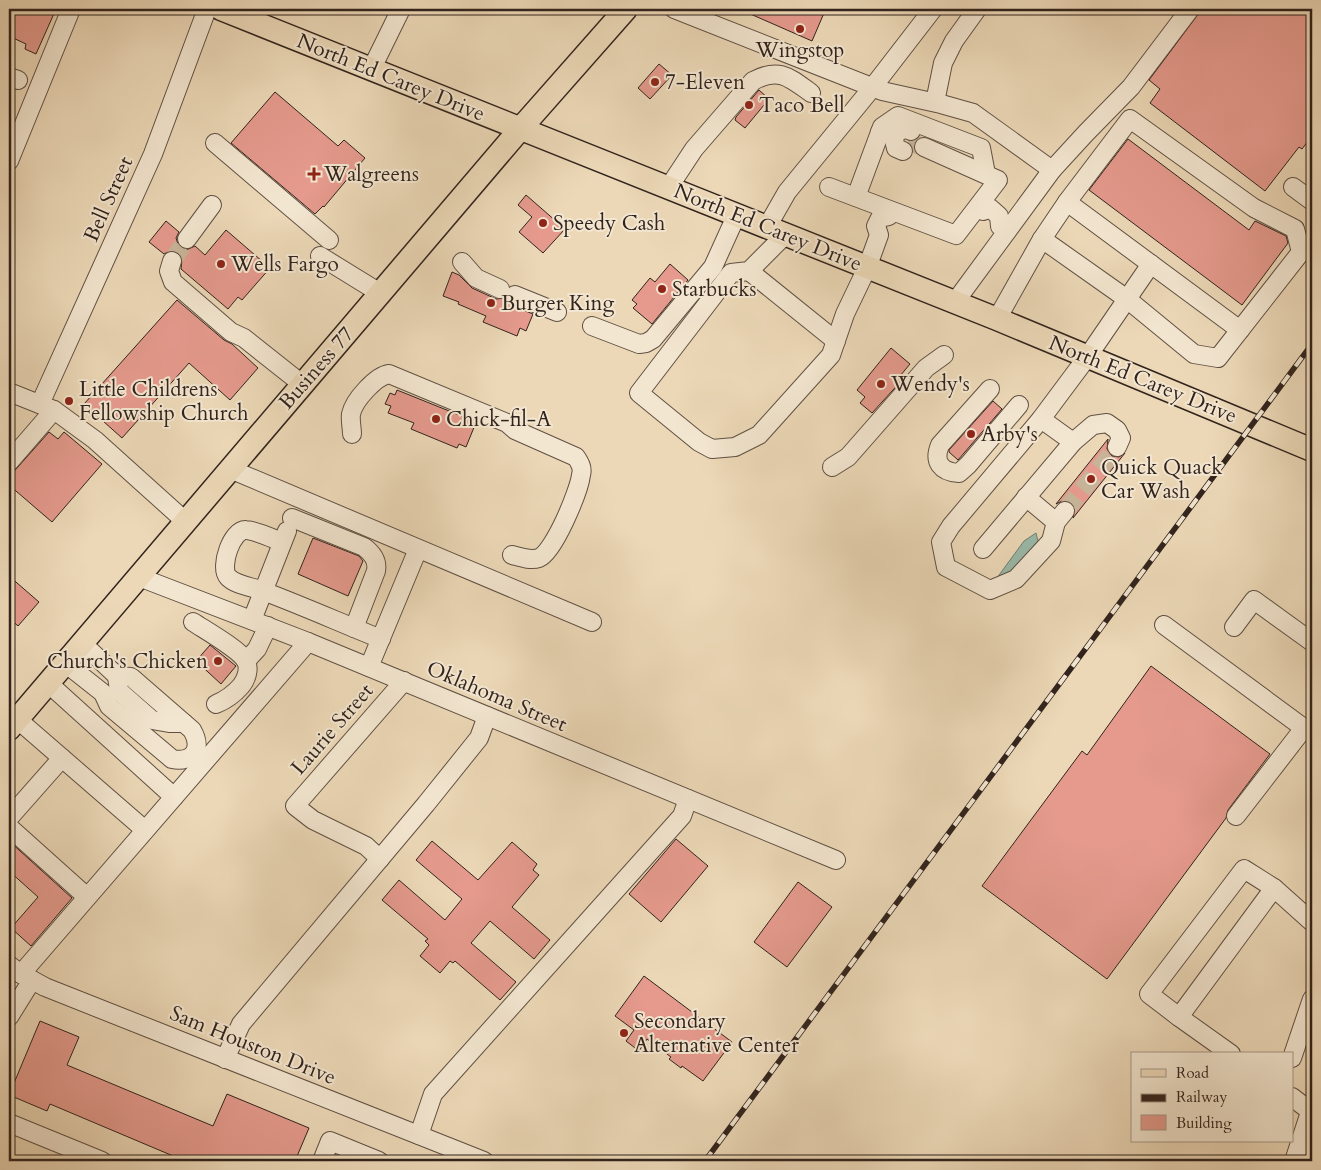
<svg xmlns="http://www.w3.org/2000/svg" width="1321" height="1170" font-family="Cardo,serif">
<rect width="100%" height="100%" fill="#ecd8b7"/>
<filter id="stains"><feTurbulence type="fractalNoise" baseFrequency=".004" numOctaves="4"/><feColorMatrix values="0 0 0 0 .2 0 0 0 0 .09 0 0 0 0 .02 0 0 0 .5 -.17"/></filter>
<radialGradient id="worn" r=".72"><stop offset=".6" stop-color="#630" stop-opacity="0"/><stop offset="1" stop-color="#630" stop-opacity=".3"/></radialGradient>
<polygon fill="#99baaa" stroke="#6f7e72" points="1036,533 1038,541 1026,556 1009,583 994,582 1024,541"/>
<g fill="#e59a8d" stroke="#31231d">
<polygon points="9,9 56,9 36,54 25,49 26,44 9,36"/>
<polygon points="739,9 814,9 824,13 812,41"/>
<polygon points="1202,9 1312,9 1312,136 1302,149 1299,147 1265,191 1150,103 1160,89 1149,80"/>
<polygon points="659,64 672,75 650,99 638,88"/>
<polygon points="759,90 769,99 745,128 735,120 736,117"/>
<polygon points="275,92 338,146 344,140 365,158 324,207 323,206 315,214 231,143"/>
<polygon points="1128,139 1249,230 1255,221 1286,236 1288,243 1242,305 1089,190"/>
<polygon points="526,195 565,229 543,253 519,232 532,217 518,205"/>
<polygon points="166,221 179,232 176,238 178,244 181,248 186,250 195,246 205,255 226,230 270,268 242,300 238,297 228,309 181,269 182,259 179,253 170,251 164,254 149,242"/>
<polygon points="670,264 688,280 652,324 633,308 637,304 632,300 650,278 655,282"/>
<polygon points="452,272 459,275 472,288 496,299 505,298 511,305 533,314 526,331 520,328 517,336 483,322 486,316 458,304 459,302 443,296"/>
<polygon points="177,300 224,340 232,344 258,368 230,400 189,363 122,438 84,404"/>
<polygon points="891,348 910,364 900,376 903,379 872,413 860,403 865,397 857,390"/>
<polygon points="397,390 469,419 468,422 475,425 466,447 459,444 457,448 411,429 414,423 388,413 391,406 385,404 390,393 395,395"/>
<polygon points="993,401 1002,409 958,460 949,452 949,450"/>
<polygon points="49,432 58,439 64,432 102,464 52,522 9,485 9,477"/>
<polygon points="1108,439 1107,449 1112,456 1119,457 1125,453 1073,518 1075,508 1071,503 1062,501 1056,504"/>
<polygon points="313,538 359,556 363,561 348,596 298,574"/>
<polygon points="9,576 39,602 18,626 9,618"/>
<polygon points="210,645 236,666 221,684 196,661"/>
<polygon points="1151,666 1270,754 1228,810 1226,818 1107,979 982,886 1082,751 1087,755"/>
<polygon points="676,839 708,866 661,922 629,894"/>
<polygon points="9,841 72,898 31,946 11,928 38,897 9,871"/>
<polygon points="432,841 478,880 512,842 537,864 533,870 539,875 512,907 550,940 534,959 490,921 471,943 516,982 500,1000 455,961 453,963 450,961 440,973 420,956 429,945 425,941 428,939 382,900 399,880 445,920 462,899 416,860"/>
<polygon points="798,882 832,907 787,967 754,942"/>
<polygon points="644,976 732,1042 703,1081 682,1066 681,1068 669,1059 671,1057 647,1039 639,1051 626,1041 634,1030 615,1016"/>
<polygon points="40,1021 79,1037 67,1065 213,1126 227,1094 309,1128 295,1161 185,1161 50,1104 47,1111 9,1095"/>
</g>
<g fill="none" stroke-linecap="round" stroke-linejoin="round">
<g stroke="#c7b498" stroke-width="18" stroke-dasharray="18 9" stroke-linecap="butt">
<polyline points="908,142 924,147"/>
<polyline points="172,261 187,239"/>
<polyline points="1065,511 1117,447"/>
</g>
<g stroke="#605044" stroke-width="20">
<g id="minor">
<polyline points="674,9 882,91 941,104 973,113 1052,170"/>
<polyline points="372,68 401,9"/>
<polyline points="9,77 18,80"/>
<polyline points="935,102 943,63 954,41 977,9"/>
<polyline points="880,132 893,136 904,128 911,131"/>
<polyline points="893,136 896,148 903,151"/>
<polyline points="215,143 329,240"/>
<polyline points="9,161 71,9"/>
<path d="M 669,187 L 694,149 L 753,81 C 779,67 789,77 811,93"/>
<polyline points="829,187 956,235 998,180 924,147"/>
<polyline points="1293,187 1312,201"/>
<polyline points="856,197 882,127 898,116 981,148 986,174"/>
<polyline points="1067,202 1240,330"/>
<polyline points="983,211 990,208 999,216 1000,226 1007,231"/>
<polyline points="767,227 787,192 872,88 933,9"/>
<polyline points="786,234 749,271 731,273 639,393 699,442 712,449 735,447 759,435 831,355 845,314 867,268 879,235 876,226 880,218 889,216"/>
<polyline points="187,239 212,205"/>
<polyline points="1042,239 1127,299 1151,264"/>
<polyline points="320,256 380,293"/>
<polyline points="172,261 169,271 173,282 231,332 244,338 302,384"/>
<polyline points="462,262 476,278 500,289"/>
<polyline points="749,271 836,341"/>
<polyline points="515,295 557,312"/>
<polyline points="955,302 1052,170 1086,133 1131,87 1190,9"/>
<polyline points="997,319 1042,239 1067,202 1130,119 1254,208 1295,229 1301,252 1218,358 1194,354 1127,299 1088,356 1041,419 951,526 941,542 946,567 990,590 1016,579 1051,541 1056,522 1065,511"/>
<polyline points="592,326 639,344 646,343 653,339 713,267 737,214"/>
<path d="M 990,389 L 940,445 C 933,462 941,472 959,473 L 968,465 L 1019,405"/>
<polyline points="9,392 54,410 95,440 185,521"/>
<polyline points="40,404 153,154 207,9"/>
<polyline points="1041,419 1073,442"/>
<path d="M 352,434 C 352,428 350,420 351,414 C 354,400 376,376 389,374 L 507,423 L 515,430 L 576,457 C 580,463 583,468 581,475 C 579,491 554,552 539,558 C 530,561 520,557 512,555"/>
<polyline points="9,462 54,410"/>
<polyline points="832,467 848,457 926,368 944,355"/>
<polyline points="230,469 592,622"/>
<polyline points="1026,497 1056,522"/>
<path d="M 292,518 L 364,547 C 372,553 378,560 376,571 L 354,628"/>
<path d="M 282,542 C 274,539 254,530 246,530 C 232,529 219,567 228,577 C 235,585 253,587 263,591 C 303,606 341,623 381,639"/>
<polyline points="983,549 1073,442 1093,425 1107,423 1117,430 1121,438 1117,447"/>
<polyline points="139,577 308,642 836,860"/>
<polyline points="252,620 287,531"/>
<path d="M 193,622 C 205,630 239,649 246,661 C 250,669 246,680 241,686 C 234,694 226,700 216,704"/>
<polyline points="1164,625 1312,734"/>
<polyline points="1234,627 1254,600 1312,642"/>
<polyline points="246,661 257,649 268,626"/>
<path d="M 65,663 L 103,693 L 109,706 L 172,759 C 193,763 203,749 192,730 L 131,677 L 117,676 L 82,643"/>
<polyline points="369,667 418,549"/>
<polyline points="117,676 119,691 152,720 169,723 184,723"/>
<polyline points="48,683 174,797"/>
<polyline points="17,719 145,830"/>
<polyline points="1236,816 1304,728"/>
<polyline points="9,818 62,758"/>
<polyline points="9,827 87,897"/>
<polyline points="380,859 366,846 313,820 295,806 404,681"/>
<polyline points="9,965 21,974 45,987 484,1161"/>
<polyline points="21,974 308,642"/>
<polyline points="9,1017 32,980"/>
<polyline points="1179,1017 1274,888 1312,922"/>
<polyline points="1231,1054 1179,1017 1149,994 1244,869 1274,888"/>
<polyline points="1292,1058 1312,999"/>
<polyline points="225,1059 241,1024 426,804 479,738 487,716"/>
<polyline points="1292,1097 1310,1111"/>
<polyline points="9,1123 102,1161"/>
<polyline points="419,1135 433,1094 682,816 688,799"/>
<polyline points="322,1161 330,1141 379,1161"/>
<polyline points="1294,1161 1312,1106"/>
</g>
</g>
<g stroke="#31231d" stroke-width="25">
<g id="major">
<polyline points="221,9 997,319 1312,450"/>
<polyline points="9,729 521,128 626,9"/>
</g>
</g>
<use href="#minor" stroke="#f3e6d0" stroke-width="18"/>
<use href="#major" stroke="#ecd8b7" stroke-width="22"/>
<g stroke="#31231d" stroke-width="5.5">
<polyline id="rail" points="705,1161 1312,344"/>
</g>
<use href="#rail" stroke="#f3e6d0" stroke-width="4" stroke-dasharray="11" stroke-linecap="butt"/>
</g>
<g fill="#8f2418" stroke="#f3e6d0" stroke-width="2">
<circle cx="800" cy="29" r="5"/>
<circle cx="655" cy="82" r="5"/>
<circle cx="749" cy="105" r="5"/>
<path d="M311.5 166.5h5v5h5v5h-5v5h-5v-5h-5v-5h5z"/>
<circle cx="543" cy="223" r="5"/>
<circle cx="221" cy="264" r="5"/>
<circle cx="662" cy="289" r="5"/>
<circle cx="491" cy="303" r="5"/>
<circle cx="881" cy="384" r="5"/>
<circle cx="69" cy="401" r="5"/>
<circle cx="436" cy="419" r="5"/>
<circle cx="971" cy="434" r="5"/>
<circle cx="1091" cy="479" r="5"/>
<circle cx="218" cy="661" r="5"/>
<circle cx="624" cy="1033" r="5"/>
</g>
<g text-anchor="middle" stroke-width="4" stroke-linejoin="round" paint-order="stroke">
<g font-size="21" fill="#31231d" stroke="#f3e6d0" text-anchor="start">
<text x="800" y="57" text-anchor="middle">Wingstop</text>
<text x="665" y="89">7-Eleven</text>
<text x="759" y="112">Taco Bell</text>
<text x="324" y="181">Walgreens</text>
<text x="553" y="230">Speedy Cash</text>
<text x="231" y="271">Wells Fargo</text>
<text x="672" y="296">Starbucks</text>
<text x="501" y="310">Burger King</text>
<text x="891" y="391">Wendy's</text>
<text x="79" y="396">Little Childrens<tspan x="79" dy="24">Fellowship Church</tspan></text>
<text x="446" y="426">Chick-fil-A</text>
<text x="981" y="441">Arby's</text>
<text x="1101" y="474">Quick Quack<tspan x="1101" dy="24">Car Wash</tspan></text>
<text x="208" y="668" text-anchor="end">Church's Chicken</text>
<text x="634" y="1028">Secondary<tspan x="634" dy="24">Alternative Center</tspan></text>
</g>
<g font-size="21" fill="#31231d" stroke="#f3e6d0">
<text transform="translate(391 77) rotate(22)" y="7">North Ed Carey Drive</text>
<text transform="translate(108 199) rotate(-66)" y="7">Bell Street</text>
<text transform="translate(768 227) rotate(22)" y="7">North Ed Carey Drive</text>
<text transform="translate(316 368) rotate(-49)" y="7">Business 77</text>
<text transform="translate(1143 379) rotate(22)" y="7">North Ed Carey Drive</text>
<text transform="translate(497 696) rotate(23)" y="7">Oklahoma Street</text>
<text transform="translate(332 729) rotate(-49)" y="7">Laurie Street</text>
<text transform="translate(253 1045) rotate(22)" y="7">Sam Houston Drive</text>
</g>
</g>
<rect width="1321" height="1170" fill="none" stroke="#ecd8b7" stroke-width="30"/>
<rect x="10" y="10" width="1301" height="1150" fill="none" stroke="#31231d" stroke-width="2.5"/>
<rect x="15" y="15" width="1291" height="1140" fill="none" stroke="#31231d"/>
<rect x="1131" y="1052" width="162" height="90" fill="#f3e6d0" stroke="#a59888"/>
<rect x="1141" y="1069" width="25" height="8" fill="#ecd8b7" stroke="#a59888"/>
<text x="1176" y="1078" font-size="15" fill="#31231d">Road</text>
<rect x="1141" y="1094" width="25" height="8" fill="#31231d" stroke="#a59888"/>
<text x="1176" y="1102" font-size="15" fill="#31231d">Railway</text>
<rect x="1141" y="1115" width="25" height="15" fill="#e59a8d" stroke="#a59888"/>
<text x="1176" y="1128" font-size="15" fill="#31231d">Building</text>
<rect width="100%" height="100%" filter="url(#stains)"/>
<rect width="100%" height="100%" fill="url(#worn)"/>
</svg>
